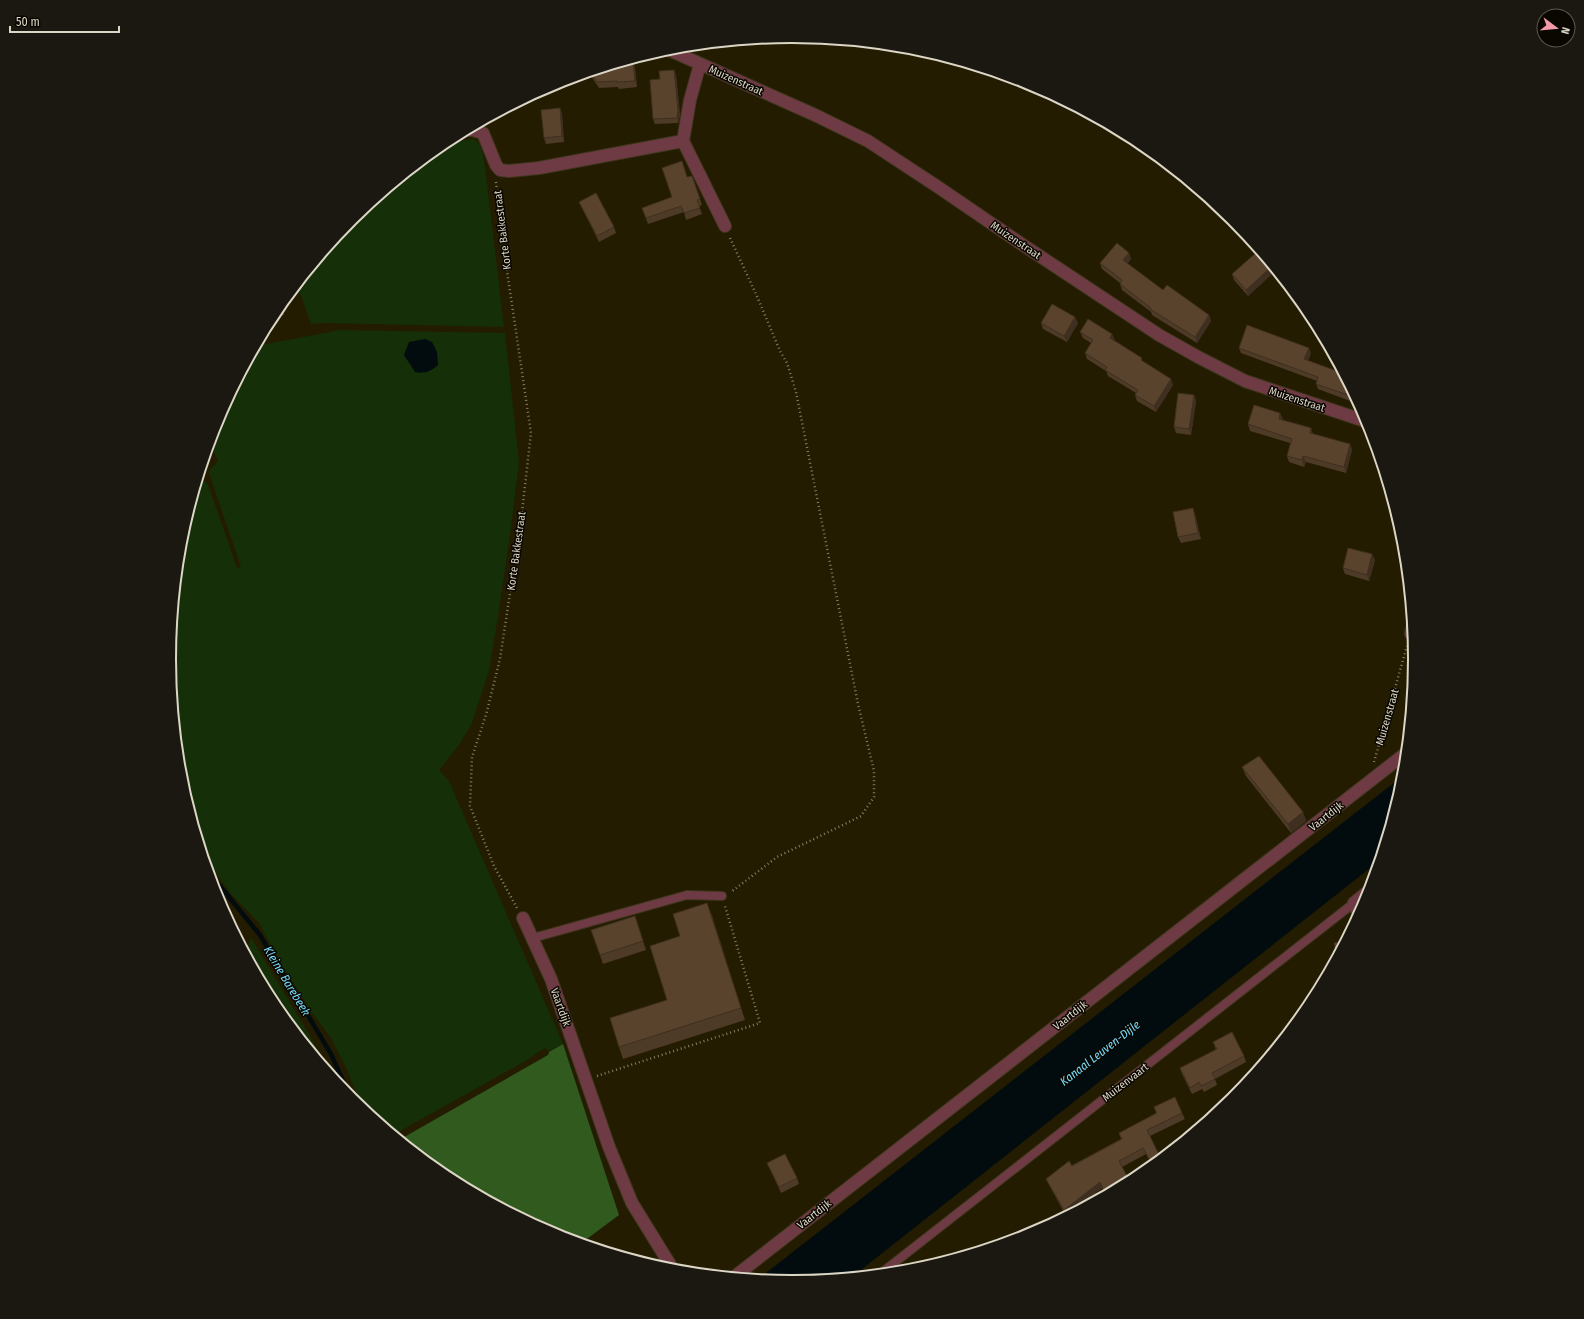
<svg xmlns="http://www.w3.org/2000/svg" width="1584" height="1319" font-family="'Fira Sans Condensed',sans-serif">
<rect width="100%" height="100%" fill="#241c00"/>
<g fill="#152f08">
<path d="M 473,139 C 483,143 483,157 485,167 L 504,327 L 326,323 L 311,324 L 297,285 L 351,218 L 442,144 Z"/>
<polygon points="340,330 505,333 519,462 511,527 499,610 489,670 472,723 459,745 439,770 449,781 563,1044 549,1051 545,1048 527,1060 393,1135 363,1110 347,1070 331,1038 310,1010 282,965 259,923 231,894 203,855 180,781 169,659 181,538 198,479 206,482 209,487 237,568 241,567 209,473 210,469 215,465 218,460 209,443 216,421 256,346"/>
<path d="M 251,937 C 278,984 308,1030 333,1078 L 273,1006 L 246,953 Z"/>
</g>
<polygon fill="#315b1e" points="563,1044 619,1215 580,1244 553,1235 445,1178 399,1140 548,1055 549,1052"/>
<g fill="#020c0f">
<path d="M 425,339 L 432,342 L 437,352 L 438,365 C 430,372 424,374 415,372 L 404,355 L 409,342 Z"/>
<polygon points="1404,775 1379,861 852,1277 792,1283 757,1280"/>
</g>
<g fill="none" stroke-linecap="round" stroke-linejoin="round">
<polyline stroke="#020c0f" stroke-width="4.5" points="207,870 260,935 331,1054 352,1101"/>
<g stroke="#3e361c" stroke-width="10">
<g id="service">
<polyline points="533,938 687,895 722,896"/>
<polyline points="880,1274 1354,903"/>
</g>
</g>
<g stroke="#3e361c" stroke-width="14">
<g id="minor">
<polyline points="667,49 815,115 868,141 938,187 1020,243 1159,335 1198,357 1245,381 1368,422"/>
<polyline points="466,130 472,130 483,133 496,165 500,170 509,171 539,168 683,141 690,100 700,64"/>
<polyline points="683,141 725,226"/>
<polyline points="1411,634 1412,628"/>
<polyline points="1359,915 1354,903 1370,890"/>
<polyline points="523,918 551,979 609,1147 632,1203 674,1271"/>
<polyline points="734,1277 1406,753"/>
</g>
</g>
<g stroke="#847e68" stroke-width="2.5" stroke-dasharray="1 3" stroke-linecap="butt">
<polyline points="496,182 507,271 531,433 521,521 500,659 486,715 472,757 470,806 494,866 517,908"/>
<polyline points="730,238 756,294 780,351 787,363 796,392 858,704 874,771 874,797 861,816 777,857 731,892"/>
<polyline points="1374,762 1407,646"/>
<polyline points="597,1076 760,1023 725,906"/>
</g>
<use href="#service" stroke="#6e3b44" stroke-width="8"/>
<use href="#minor" stroke="#6e3b44" stroke-width="12"/>
</g>
<g fill="#4d3a27">
<polygon points="633,62 635,68 637,87 619,89 618,87 599,88 589,73 622,63"/>
<polygon points="674,70 676,75 680,115 678,123 655,124 653,119 660,79"/>
<polygon points="560,108 562,114 564,142 546,144 544,138"/>
<polygon points="692,176 702,205 699,206 702,214 686,220 684,212 648,224 642,208 672,197 688,177"/>
<polygon points="579,202 614,227 616,233 599,242"/>
<polygon points="1129,253 1131,259 1127,264 1163,290 1209,315 1211,321 1197,343 1152,315 1151,312 1122,290 1120,284 1120,283 1102,269 1100,263"/>
<polygon points="1273,273 1248,296 1234,280 1232,274"/>
<polygon points="281,304 284,315 272,318 271,318 274,313"/>
<polygon points="1075,317 1078,323 1067,342 1043,329 1041,323"/>
<polygon points="1080,332 1114,340 1173,385 1156,412 1137,401 1135,395 1136,393 1108,376 1106,371 1087,359 1085,353 1091,343 1083,338"/>
<polygon points="1239,348 1311,353 1308,361 1342,373 1350,401 1318,389 1316,384 1317,381 1241,353"/>
<polygon points="1194,395 1196,401 1191,435 1176,433 1174,427"/>
<polygon points="1283,419 1282,420 1311,428 1313,434 1350,444 1352,450 1346,473 1306,462 1304,467 1289,462 1287,456 1290,443 1250,431 1248,424"/>
<polygon points="1193,508 1195,514 1201,539 1181,543 1178,537"/>
<polygon points="1375,560 1369,581 1345,574 1343,568"/>
<polygon points="1242,767 1303,812 1306,821 1291,833 1246,776"/>
<polygon points="707,903 745,1020 623,1059 619,1047 667,1000 680,936"/>
<polygon points="638,925 646,950 603,964 600,955"/>
<polygon points="1213,1042 1244,1056 1246,1062 1215,1079 1217,1085 1204,1092 1202,1089 1192,1094 1182,1074 1180,1068 1216,1050"/>
<polygon points="1154,1107 1182,1113 1185,1119 1150,1136 1161,1159 1153,1166 1146,1154 1122,1167 1128,1178 1130,1183 1106,1195 1102,1188 1066,1216 1049,1185 1046,1179 1121,1139 1119,1133 1156,1113"/>
<polygon points="767,1163 797,1178 799,1184 781,1193 770,1169"/>
</g>
<g fill="#3f2f20">
<polygon points="633,62 635,68 637,87 635,81"/>
<polygon points="674,70 676,75 680,115 678,123 677,118"/>
<polygon points="560,108 562,114 564,142 562,136"/>
<polygon points="1129,253 1131,259 1125,267 1123,260"/>
<polygon points="1271,267 1273,273 1248,296 1246,290"/>
<polygon points="1209,315 1211,321 1197,343 1195,337"/>
<polygon points="1075,317 1078,323 1067,342 1064,336"/>
<polygon points="1112,334 1115,340 1110,338"/>
<polygon points="1309,348 1311,353 1306,365 1304,359"/>
<polygon points="1171,379 1173,385 1156,412 1154,406"/>
<polygon points="1350,388 1353,392 1350,401 1348,395"/>
<polygon points="1194,395 1196,401 1191,435 1189,429"/>
<polygon points="1280,413 1283,419 1281,425 1279,419"/>
<polygon points="1311,428 1313,434 1310,433"/>
<polygon points="1350,444 1352,450 1346,473 1344,467"/>
<polygon points="1303,456 1306,462 1304,467 1302,460"/>
<polygon points="1193,508 1195,514 1201,539 1198,533"/>
<polygon points="1372,554 1375,560 1369,581 1367,575"/>
<polygon points="1303,812 1306,821 1291,833 1288,824"/>
<polygon points="707,903 712,915 745,1020 741,1008"/>
<polygon points="1100,1182 1102,1188 1066,1216 1064,1210"/>
</g>
<g fill="#5a432d" stroke="#3f2f20">
<polygon points="633,62 635,81 617,82 617,81 597,82 590,72 622,63"/>
<polygon points="674,70 678,110 677,118 653,119 650,80 660,79 659,71"/>
<polygon points="560,108 562,136 544,138 541,110"/>
<polygon points="682,161 687,177 692,176 700,199 697,200 700,208 684,213 681,206 646,218 642,208 672,197 662,168"/>
<polygon points="596,193 614,227 597,236 579,202"/>
<polygon points="1117,243 1129,253 1123,260 1163,290 1167,285 1209,315 1195,337 1150,309 1151,308 1120,284 1122,280 1100,263"/>
<polygon points="1257,252 1271,267 1246,290 1232,274"/>
<polygon points="1052,304 1075,317 1064,336 1041,323"/>
<polygon points="281,305 282,309 276,310"/>
<polygon points="1088,319 1112,334 1110,338 1142,358 1141,360 1171,379 1154,406 1135,395 1138,390 1105,370 1107,367 1085,353 1093,340 1080,332"/>
<polygon points="1247,325 1309,348 1304,359 1342,373 1350,388 1348,395 1316,384 1318,377 1239,348"/>
<polygon points="1178,393 1194,395 1189,429 1174,427"/>
<polygon points="1254,405 1280,413 1279,419 1311,428 1310,433 1350,444 1344,467 1303,456 1302,460 1287,456 1292,439 1248,424"/>
<polygon points="1193,508 1198,533 1178,537 1173,512"/>
<polygon points="1348,548 1372,554 1367,575 1343,568"/>
<polygon points="1413,685 1412,690 1410,687"/>
<polygon points="1259,756 1303,812 1288,824 1242,767"/>
<polygon points="707,903 741,1008 619,1047 610,1018 667,1000 650,946 680,936 673,914"/>
<polygon points="635,916 643,941 600,955 591,930"/>
<polygon points="1345,941 1337,956 1334,943"/>
<polygon points="1232,1032 1244,1056 1212,1073 1215,1079 1201,1086 1199,1082 1190,1088 1180,1068 1217,1049 1213,1042"/>
<polygon points="1175,1097 1182,1113 1147,1130 1161,1159 1153,1166 1143,1148 1119,1161 1128,1178 1104,1191 1100,1182 1064,1210 1046,1179 1069,1161 1072,1166 1122,1139 1119,1133 1157,1113 1154,1107"/>
<polygon points="785,1154 797,1178 779,1187 767,1163"/>
</g>
<g text-anchor="middle" stroke-width="3" stroke-linejoin="round" paint-order="stroke">
<g font-size="11" fill="#dbd6c6" stroke="#0a0701">
<text transform="translate(736 80) rotate(24)" y="4">Muizenstraat</text>
<text transform="translate(502 230) rotate(-97)" y="4">Korte Bakkestraat</text>
<text transform="translate(1016 240) rotate(34)" y="4">Muizenstraat</text>
<text transform="translate(1297 399) rotate(18)" y="4">Muizenstraat</text>
<text transform="translate(516 551) rotate(-82)" y="4">Korte Bakkestraat</text>
<text transform="translate(1387 717) rotate(-74)" y="4">Muizenstraat</text>
<text transform="translate(1326 816) rotate(-38)" y="4">Vaartdijk</text>
<text transform="translate(561 1007) rotate(70)" y="4">Vaartdijk</text>
<text transform="translate(1070 1015) rotate(-38)" y="4">Vaartdijk</text>
<text transform="translate(1125 1082) rotate(-38)" y="4">Muizenvaart</text>
<text transform="translate(814 1214) rotate(-38)" y="4">Vaartdijk</text>
</g>
<g font-size="12" font-style="italic" fill="#75dcfc" stroke="#0a0701">
<text transform="translate(287 981) rotate(59)" y="4">Kleine Barebeek</text>
<text transform="translate(1100 1053) rotate(-38)" y="4">Kanaal Leuven-Dijle</text>
</g>
</g>
<path d="M0 0H1584V1319H0ZM176 659a616 616 0 1 1 1232 0a616 616 0 1 1-1232 0Z" fill="#1b1811" fill-rule="evenodd"/>
<path fill="none" stroke="#dbd6c6" stroke-width="2" d="M176 659a616 616 0 1 1 1232 0a616 616 0 1 1-1232 0Z"/>
<g transform="translate(1556 28) rotate(106)"><circle r="19" fill="#0a0701" stroke="#5e5a50"/>
<path d="M0-3L7 15L0 10L-7 15Z" fill="#f39aa9"/>
<text y="-6" font-size="11" font-weight="bold" text-anchor="middle" fill="#dbd6c6">N</text>
</g>
<path d="M10 26v6h109v-6" fill="none" stroke="#dbd6c6" stroke-width="2"/>
<text x="16" y="26" font-size="12" fill="#dbd6c6" stroke="#0a0701" stroke-width="3" paint-order="stroke">50 m</text>
</svg>
